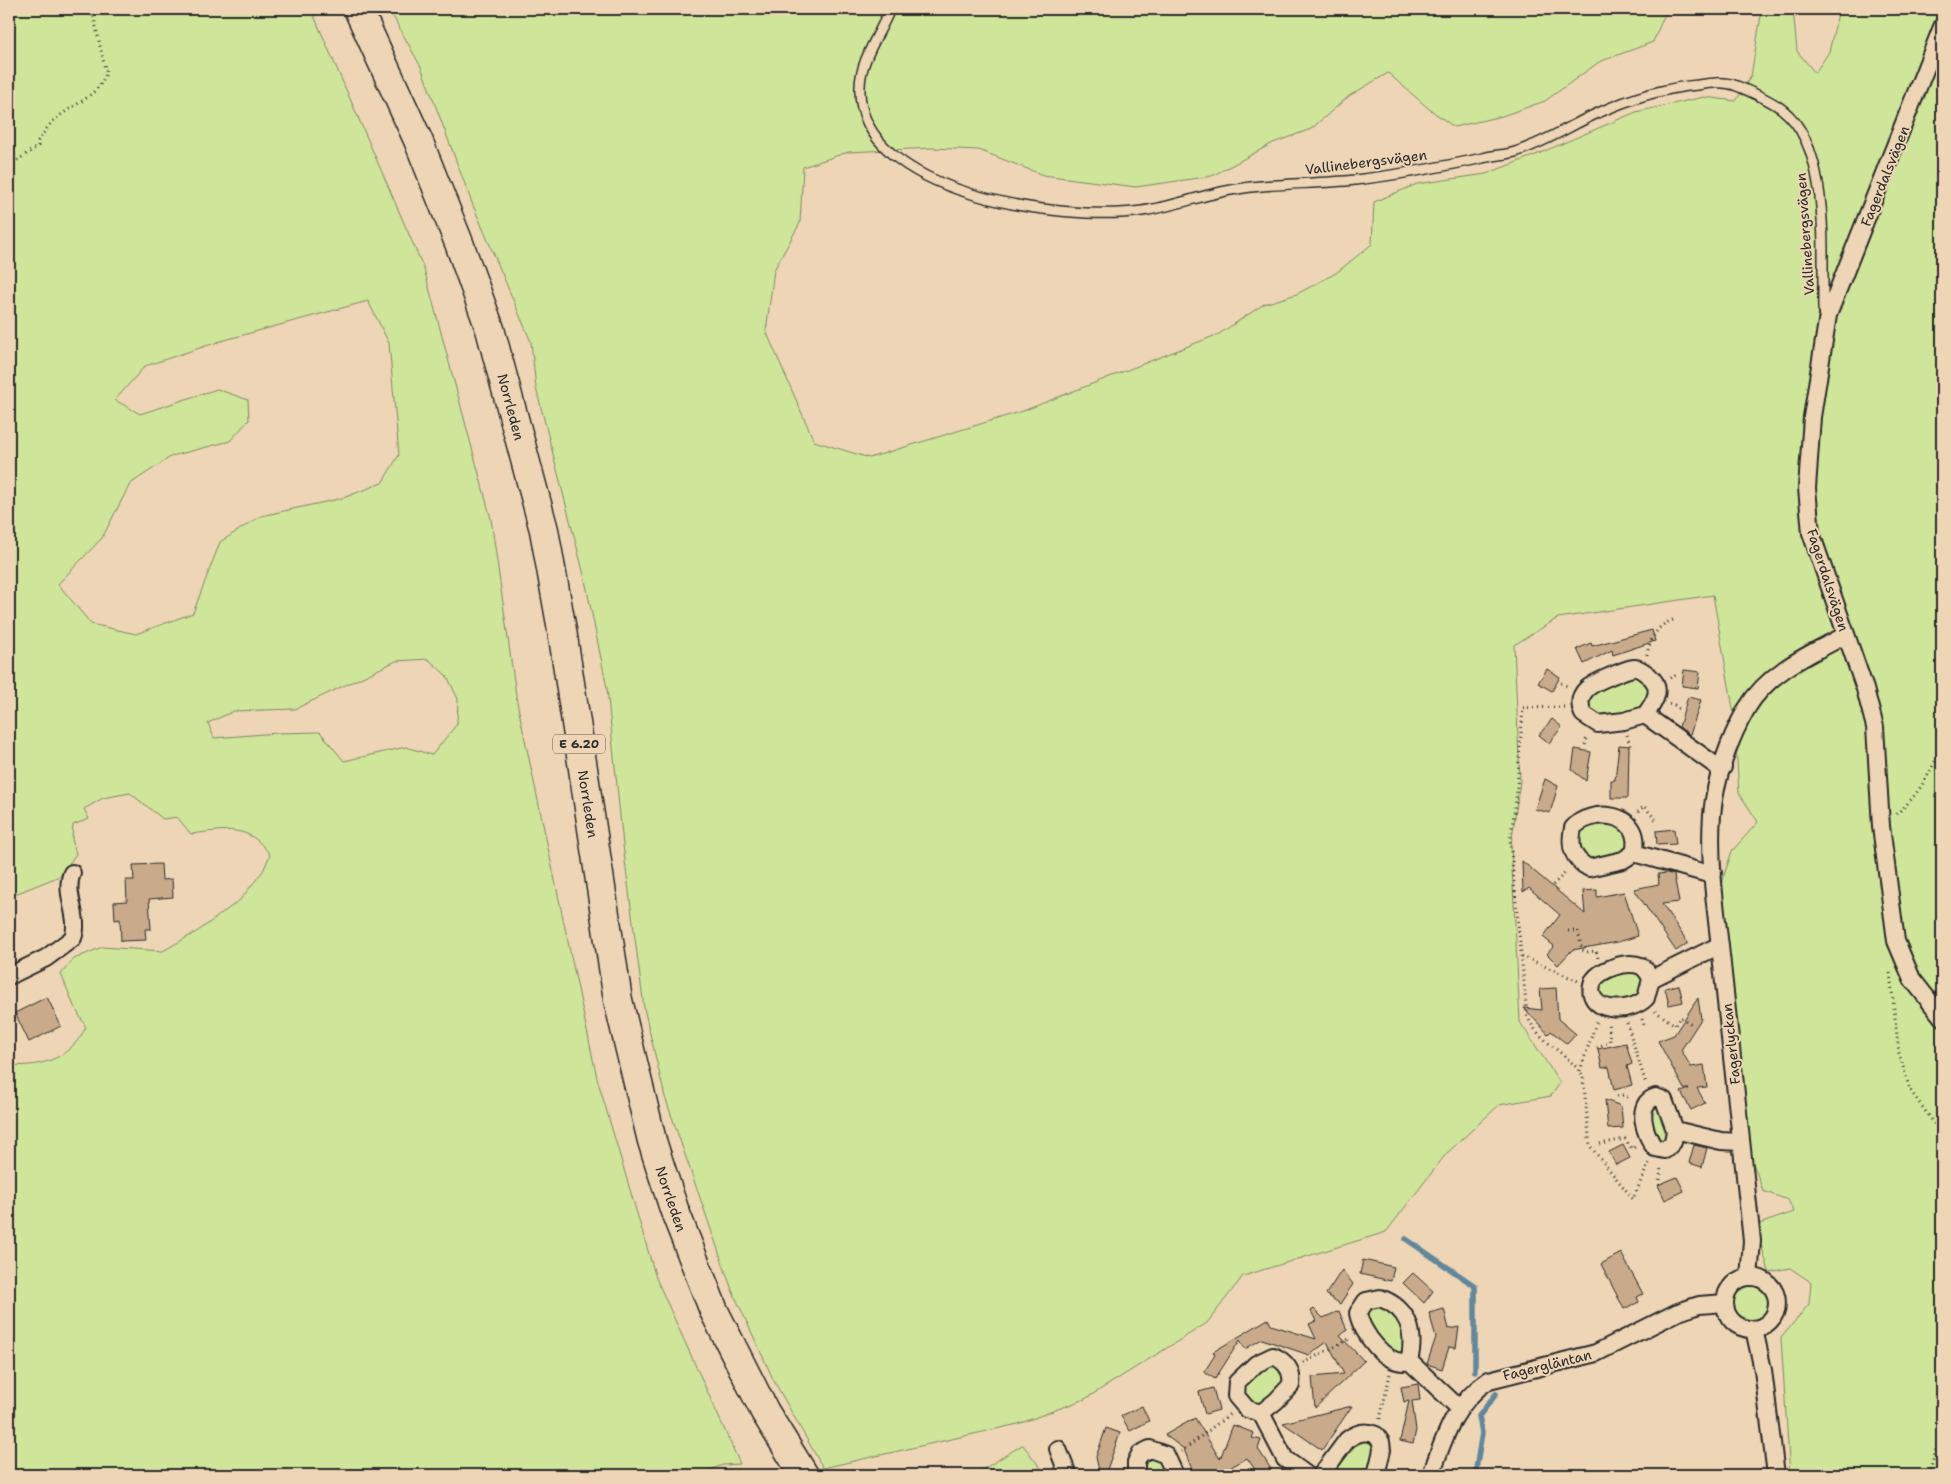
<svg xmlns="http://www.w3.org/2000/svg" width="1951" height="1484" font-family="'Shantell Sans',sans-serif">
<rect width="100%" height="100%" fill="#edd5b5"/>
<filter id="ink" filterUnits="userSpaceOnUse"><feTurbulence type="fractalNoise" baseFrequency=".02" numOctaves="2"/><feDisplacementMap in="SourceGraphic" scale="10" xChannelSelector="R" yChannelSelector="G"/><feConvolveMatrix kernelMatrix="1 2 1 2 8 2 1 2 1" color-interpolation-filters="sRGB"/></filter>
<g filter="url(#ink)">
<g fill="#cfe59a" stroke="#7d8862" fill-rule="evenodd">
<path d="M 9,9 L 311,9 L 424,269 L 491,519 L 517,702 L 597,1078 L 656,1278 L 740,1464 L 723,1465 L 696,1475 L 9,1475 L 9,1065 C 41,1068 71,1058 86,1027 L 74,1006 L 61,974 L 74,959 L 102,947 L 163,951 L 198,931 L 240,900 L 263,871 L 270,855 C 249,823 225,830 191,834 L 177,817 L 163,819 L 130,793 L 103,798 L 84,809 L 89,819 L 73,825 L 72,839 L 76,854 L 60,876 L 15,894 L 9,892 ZM 368,301 L 389,343 L 399,455 L 382,483 L 343,498 L 261,516 L 220,542 L 193,613 L 136,634 L 91,624 L 58,584 L 102,538 L 130,484 L 172,456 L 230,441 L 249,420 L 248,400 L 217,389 L 140,414 L 115,400 L 145,366 L 221,341 ZM 428,659 L 447,676 L 458,699 L 457,724 L 432,755 L 406,747 L 344,761 L 320,732 L 277,733 L 214,738 L 208,723 L 234,711 L 295,709 L 396,661 Z"/>
<path d="M 389,9 L 1667,9 L 1653,42 L 1599,62 L 1545,101 L 1502,116 L 1454,127 L 1428,108 L 1388,73 L 1349,96 L 1311,129 L 1273,143 L 1212,176 L 1136,187 L 1043,175 L 979,150 L 932,148 L 848,152 L 803,167 L 800,223 L 774,270 L 766,331 L 814,441 L 869,458 L 1023,411 L 1219,334 L 1264,304 L 1297,294 L 1336,273 L 1372,244 L 1374,202 L 1417,184 L 1486,174 L 1538,154 L 1636,112 L 1704,97 L 1736,101 L 1751,76 L 1762,9 L 1793,9 L 1797,51 L 1815,73 L 1829,52 L 1839,9 L 1942,9 L 1942,1475 L 1790,1475 L 1781,1338 L 1809,1304 L 1811,1282 L 1790,1268 L 1769,1272 C 1765,1255 1758,1242 1759,1224 L 1794,1212 L 1788,1200 L 1763,1191 L 1752,1160 L 1742,1094 L 1719,905 L 1724,875 L 1732,851 L 1758,822 L 1739,793 L 1734,714 L 1713,595 L 1558,618 L 1514,645 L 1520,781 L 1511,845 L 1520,1022 L 1560,1083 L 1551,1096 L 1499,1105 L 1446,1154 L 1386,1232 L 1243,1276 L 1207,1323 L 1085,1399 L 1018,1424 L 823,1468 L 774,1381 L 732,1290 L 665,1097 L 644,1008 L 623,845 L 607,688 L 584,575 L 536,388 L 531,342 L 472,203 L 421,67 Z"/>
<polygon points="1639,673 1653,690 1638,713 1600,721 1584,702 1592,691"/>
<polygon points="1596,821 1627,827 1629,853 1584,862 1575,832"/>
<polygon points="1633,970 1643,976 1646,988 1631,1002 1601,999 1597,981 1599,977"/>
<polygon points="1658,1100 1670,1139 1656,1144 1646,1106"/>
<path d="M 1753,1281 C 1792,1292 1756,1352 1733,1311 C 1725,1296 1740,1283 1753,1281 Z"/>
<polygon points="1383,1303 1404,1324 1403,1357 1378,1341 1364,1311 1364,1308"/>
<polygon points="1264,1363 1282,1366 1285,1385 1264,1406 1241,1399 1243,1380"/>
<polygon points="1353,1438 1377,1440 1373,1475 1324,1475"/>
<polygon points="1023,1445 1046,1475 974,1475 1022,1445"/>
<polygon points="1155,1455 1172,1475 1143,1475 1141,1462"/>
</g>
<g fill="none" stroke-linecap="round" stroke-linejoin="round">
<g stroke="#62879b" stroke-width="5.5">
<polyline points="1406,1239 1475,1286 1475,1371"/>
<polyline points="1475,1475 1482,1433 1479,1416 1496,1394"/>
</g>
</g>
<g fill="#c9ab8b" stroke="#2b2b2b">
<polygon points="1652,630 1655,641 1613,655 1612,650 1584,664 1577,649 1591,643 1592,646"/>
<polygon points="1547,669 1560,677 1552,691 1538,683"/>
<polygon points="1684,670 1700,672 1698,688 1682,686"/>
<polygon points="1688,697 1701,700 1690,735 1679,727"/>
<polygon points="1552,719 1562,727 1549,743 1539,735"/>
<polygon points="1619,745 1629,746 1628,798 1611,798 1611,780 1615,780"/>
<polygon points="1575,749 1591,752 1586,781 1572,770"/>
<polygon points="1545,779 1558,786 1550,813 1535,809"/>
<polygon points="1674,829 1676,844 1657,845 1656,831"/>
<polygon points="1522,861 1585,914 1583,891 1597,890 1597,897 1624,892 1638,936 1618,942 1572,950 1558,965 1547,954 1554,946 1543,937 1560,915 1529,888 1523,892"/>
<polygon points="161,864 162,880 172,879 173,897 149,899 151,929 145,929 146,940 121,941 120,919 115,920 114,902 127,901 126,880 134,880 133,865"/>
<polygon points="1667,873 1674,875 1679,902 1662,904 1688,943 1676,951 1634,889 1659,884 1658,874"/>
<polygon points="1679,985 1683,1002 1669,1005 1665,988"/>
<polygon points="1556,988 1558,1019 1576,1034 1567,1044 1551,1031 1548,1034 1524,1008 1542,1010 1540,989"/>
<polygon points="47,997 61,1026 29,1042 15,1013"/>
<polygon points="1698,998 1701,1019 1681,1050 1691,1067 1704,1065 1707,1087 1697,1088 1705,1103 1691,1110 1681,1092 1689,1089 1684,1089 1658,1041 1674,1035"/>
<polygon points="1626,1043 1632,1064 1627,1066 1632,1085 1614,1090 1609,1067 1602,1068 1598,1049"/>
<polygon points="1605,1100 1621,1106 1623,1128 1608,1129"/>
<polygon points="1623,1145 1630,1158 1616,1165 1609,1152"/>
<polygon points="1694,1145 1707,1148 1702,1167 1689,1163"/>
<polygon points="1677,1177 1684,1191 1665,1200 1658,1185"/>
<polygon points="1621,1253 1643,1294 1637,1297 1639,1302 1624,1309 1601,1264"/>
<polygon points="1363,1260 1394,1267 1391,1281 1360,1274"/>
<polygon points="1342,1270 1353,1284 1340,1304 1326,1294"/>
<polygon points="1413,1273 1433,1291 1424,1303 1403,1283"/>
<polygon points="1314,1309 1323,1318 1339,1311 1347,1330 1340,1336 1364,1361 1315,1408 1312,1377 1344,1374 1327,1342 1309,1355 1262,1339 1245,1349 1240,1340 1215,1379 1204,1372 1215,1355 1213,1352 1268,1319 1271,1325 1316,1339 1309,1324 1316,1321 1311,1311"/>
<polygon points="1444,1309 1449,1329 1459,1327 1456,1348 1449,1347 1442,1369 1427,1364 1436,1337 1429,1313"/>
<polygon points="1418,1384 1420,1400 1412,1401 1416,1430 1413,1444 1400,1441 1409,1401 1404,1402 1401,1387"/>
<polygon points="1213,1388 1219,1410 1205,1414 1199,1392"/>
<polygon points="1142,1406 1149,1421 1130,1431 1121,1416"/>
<polygon points="1352,1406 1322,1450 1283,1423"/>
<polygon points="1195,1418 1220,1459 1233,1425 1254,1433 1252,1438 1261,1440 1258,1449 1275,1475 1259,1475 1247,1458 1217,1475 1214,1475 1215,1473 1194,1475 1184,1449 1165,1435"/>
<polygon points="1106,1428 1120,1433 1105,1475 1100,1475 1096,1457"/>
</g>
<g fill="none" stroke-linecap="round" stroke-linejoin="round">
<g stroke="#2b2b2b" stroke-width="12">
<path id="lane" d="M 890,9 C 880,34 860,60 860,87 C 856,195 1065,222 1142,211 C 1177,206 1209,192 1244,188 C 1280,183 1318,184 1355,180 C 1398,175 1441,167 1483,158 C 1494,155 1505,155 1515,152 C 1544,143 1571,125 1598,113 C 1629,99 1664,88 1698,85 C 1711,83 1724,81 1737,86 C 1751,92 1771,100 1783,110 C 1831,148 1822,252 1823,309 L 1828,315"/>
</g>
<g stroke="#2b2b2b" stroke-width="20">
<g id="street">
<polyline points="1942,27 1828,315 1812,417 1807,488 1811,533 1865,689 1875,727 1881,826 1896,941 1912,979 1942,1017"/>
<path d="M 1645,715 C 1655,702 1664,687 1648,675 C 1644,672 1640,668 1635,668 C 1628,668 1619,673 1613,675 C 1594,683 1573,690 1583,714 L 1598,724 L 1624,721 L 1645,715 L 1715,765 L 1723,767"/>
<path d="M 1634,853 L 1623,860 L 1589,868 C 1572,859 1569,846 1573,828 C 1590,807 1645,811 1634,853 L 1705,873 L 1713,873"/>
<path d="M 9,976 L 46,958 L 73,938 C 81,917 63,894 72,873"/>
<path d="M 1651,979 L 1646,998 C 1630,1015 1582,1013 1593,981 C 1601,969 1627,960 1641,966 C 1646,969 1649,974 1651,979 L 1720,945"/>
<path d="M 1675,1130 L 1673,1142 L 1665,1150 L 1655,1148 C 1645,1136 1634,1103 1656,1097 L 1664,1100 L 1675,1130 L 1721,1141 L 1741,1142"/>
<circle cx="1751" cy="1303" r="26"/>
<path d="M 1749,1277 L 1752,1241 C 1742,1152 1733,1063 1723,974 C 1718,922 1708,868 1712,815 C 1715,780 1729,739 1747,708 C 1769,671 1810,654 1846,635"/>
<polyline points="1754,1329 1763,1370 1776,1475"/>
<path d="M 1273,1356 C 1286,1361 1293,1371 1291,1385 L 1276,1401 L 1261,1413 L 1247,1409 L 1236,1396 L 1237,1382 L 1256,1364 Z"/>
<path d="M 1409,1361 C 1387,1368 1361,1332 1358,1313 L 1366,1301 L 1380,1298 C 1409,1308 1416,1333 1409,1361 L 1459,1408"/>
<polyline points="1261,1413 1285,1459 1307,1475"/>
<polyline points="1058,1449 1068,1475"/>
<polyline points="1136,1475 1136,1462 1140,1454 1150,1449 1166,1455 1175,1475"/>
<path d="M 1321,1475 L 1347,1440 C 1356,1433 1365,1430 1376,1435 L 1381,1442 L 1382,1450 L 1376,1475"/>
<path d="M 1431,1475 C 1444,1438 1454,1403 1489,1380 L 1596,1353 L 1678,1312 L 1699,1305 L 1725,1303"/>
</g>
</g>
<g stroke="#2b2b2b" stroke-width="31">
<polyline id="highway" points="358,9 418,140 459,243 490,329 544,530 562,630 618,1000 652,1141 674,1209 714,1311 765,1412 804,1475"/>
</g>
<g stroke="#2b2b2b" stroke-width="3" stroke-dasharray="1 4" stroke-linecap="butt">
<path d="M 9,166 L 38,146 L 38,141 C 44,133 50,122 58,117 C 75,104 98,96 106,73 L 92,9"/>
<path d="M 1647,655 C 1650,639 1657,625 1673,620"/>
<polyline points="1670,678 1679,674"/>
<polyline points="1561,683 1569,687"/>
<polyline points="1669,704 1674,705 1679,709"/>
<path d="M 1564,707 L 1523,708 L 1516,799 L 1510,841 L 1527,1014 C 1535,1041 1569,1053 1583,1076 L 1590,1146 L 1633,1199 L 1649,1163"/>
<polyline points="1627,735 1631,749"/>
<polyline points="1585,745 1587,736"/>
<polyline points="1638,812 1644,806 1656,820"/>
<path d="M 1896,814 C 1918,797 1930,772 1942,748"/>
<polyline points="1553,885 1567,871"/>
<polyline points="1568,931 1578,931 1582,950 1586,952 1596,951 1598,958"/>
<polyline points="1522,956 1578,981"/>
<polyline points="1890,973 1899,1053 1910,1090 1942,1134"/>
<polyline points="1655,1011 1675,1025 1680,1017 1693,1025"/>
<polyline points="1642,1019 1645,1028"/>
<polyline points="1627,1023 1646,1084"/>
<polyline points="1597,1048 1610,1041 1608,1022"/>
<polyline points="1580,1071 1597,1020"/>
<polyline points="1617,1096 1623,1095 1631,1099"/>
<polyline points="1600,1144 1625,1139 1632,1149 1636,1146"/>
<polyline points="1660,1180 1661,1166"/>
<polyline points="1303,1363 1351,1338"/>
<polyline points="1380,1419 1390,1374"/>
<polyline points="1181,1452 1231,1413"/>
<polyline points="405,1475 407,1475"/>
<polyline points="1929,1475 1938,1442 1942,1434"/>
</g>
<use href="#lane" stroke="#edd5b5" stroke-width="9"/>
<use href="#street" stroke="#edd5b5" stroke-width="16"/>
<use href="#highway" stroke="#edd5b5" stroke-width="28"/>
</g>
</g>
<g text-anchor="middle" stroke-width="4" stroke-linejoin="round" paint-order="stroke">
<rect fill="#edd5b5" stroke="#655e54" stroke-width="1" x="553" y="734.5" width="52" height="19" rx="4"/>
<g font-size="12" font-weight="bold" fill="#2b2b2b">
<text x="579" y="748">E 6.20</text>
</g>
<g font-size="14" fill="#2b2b2b" stroke="#edd5b5">
<text transform="translate(1366 162) rotate(-7)" y="5">Vallinebergsvägen</text>
<text transform="translate(1885 176) rotate(-68)" y="5">Fagerdalsvägen</text>
<text transform="translate(1805 234) rotate(-94)" y="5">Vallinebergsvägen</text>
<text transform="translate(511 407) rotate(75)" y="5">Norrleden</text>
<text transform="translate(1828 580) rotate(72)" y="5">Fagerdalsvägen</text>
<text transform="translate(588 804) rotate(81)" y="5">Norrleden</text>
<text transform="translate(1731 1044) rotate(-96)" y="5">Fagerlyckan</text>
<text transform="translate(671 1199) rotate(71)" y="5">Norrleden</text>
<text transform="translate(1547 1365) rotate(-14)" y="5">Fagergläntan</text>
</g>
</g>
<rect width="1951" height="1484" fill="none" stroke="#edd5b5" stroke-width="30"/>
<rect x="15" y="15" width="1921" height="1454" fill="none" stroke="#2b2b2b" stroke-width="2" filter="url(#ink)"/>
</svg>
